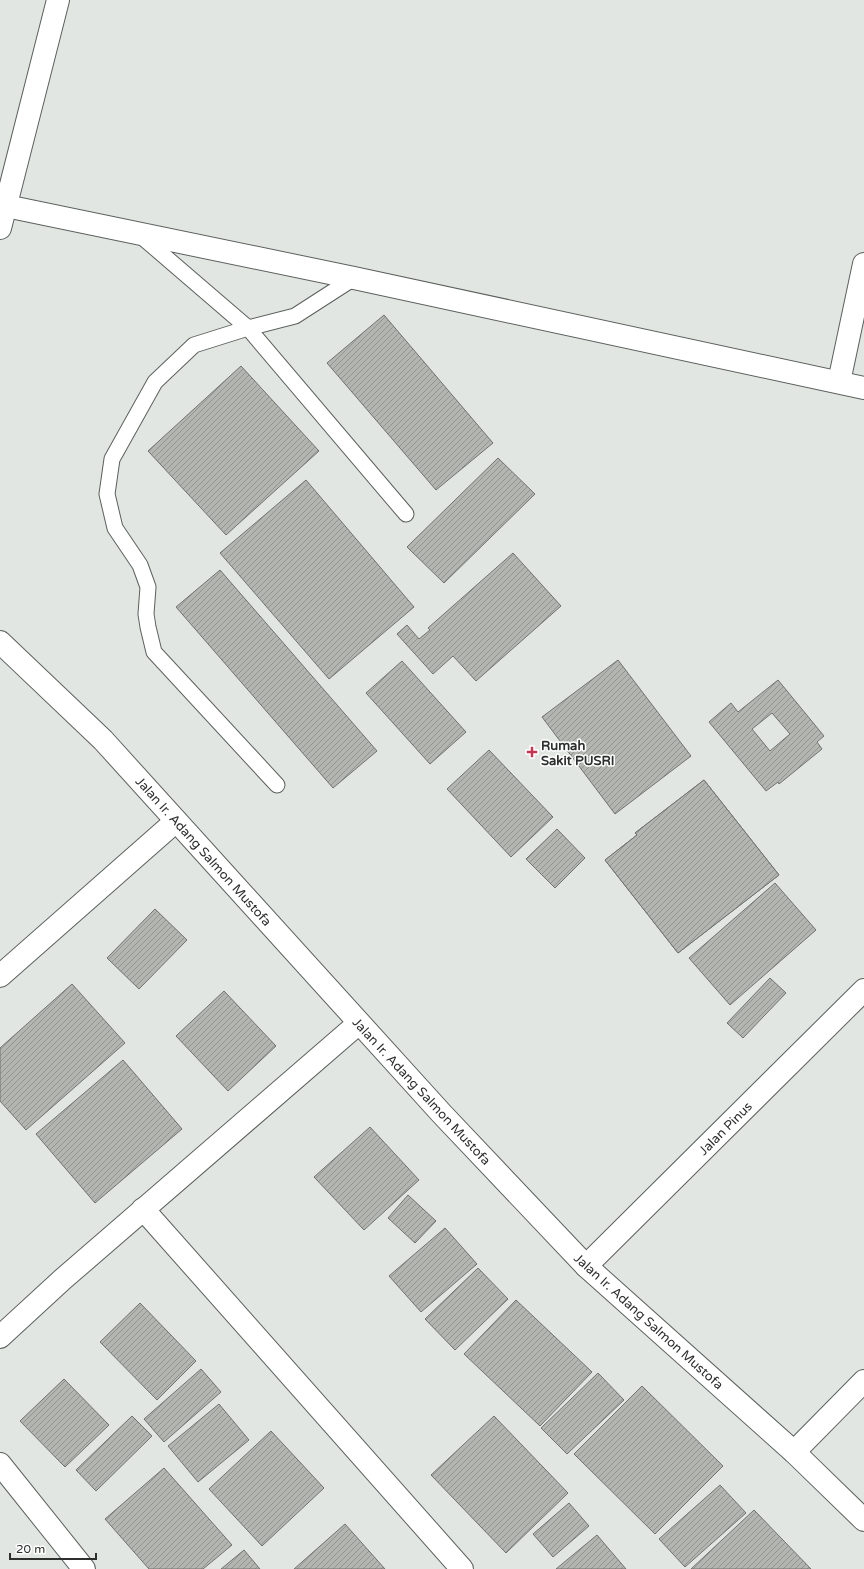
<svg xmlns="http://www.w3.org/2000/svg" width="864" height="1569" font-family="'Varela Round',sans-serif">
<defs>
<pattern id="building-hatch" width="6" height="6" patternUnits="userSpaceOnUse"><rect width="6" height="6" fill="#b3b5b1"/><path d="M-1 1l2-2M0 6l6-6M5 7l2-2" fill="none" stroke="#929490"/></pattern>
</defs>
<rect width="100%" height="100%" fill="#e1e6e2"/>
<g fill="url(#building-hatch)" stroke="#70726e" fill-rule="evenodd">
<polygon points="384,315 493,443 436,490 327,363"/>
<polygon points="241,366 319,451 226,535 148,451"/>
<polygon points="498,458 535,494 444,583 407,547"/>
<polygon points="306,480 414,607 329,679 220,553"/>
<polygon points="513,553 561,606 476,681 453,656 433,674 397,634 407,625 419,639 430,630 428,628"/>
<polygon points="220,570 377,751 333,788 176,607"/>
<polygon points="618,660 691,756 615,814 542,717"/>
<polygon points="402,661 466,732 430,764 366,693"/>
<path d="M 778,680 L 824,736 L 817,742 L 822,749 L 779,784 L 778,782 L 766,791 L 709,722 L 731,703 L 738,712 ZM 772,713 L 790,734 L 770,751 L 752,729 Z"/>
<polygon points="489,750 553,817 511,857 447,789"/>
<path d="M 704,780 L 779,875 L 678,953 L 605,860 L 637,835 L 635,833 ZM 697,844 L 716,868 L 686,891 L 667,868 Z"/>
<polygon points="704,780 779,875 678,953 605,860 637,835 635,833"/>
<polygon points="557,829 585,858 555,888 526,859"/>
<polygon points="775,883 816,930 730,1005 689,958"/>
<polygon points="155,909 187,940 139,989 107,958"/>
<polygon points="770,978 786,993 743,1038 727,1023"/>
<polygon points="72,984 125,1043 26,1130 0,1101 0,1048"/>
<polygon points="224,991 276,1046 228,1091 176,1036"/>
<polygon points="123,1060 182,1129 95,1203 36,1134"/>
<polygon points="370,1127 419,1180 364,1230 314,1177"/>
<polygon points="408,1195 436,1221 415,1243 388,1218"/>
<polygon points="445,1228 477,1264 421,1312 389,1276"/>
<polygon points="478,1268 508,1299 455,1350 425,1319"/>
<polygon points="516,1300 592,1372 540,1426 464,1354"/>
<polygon points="140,1303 196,1361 157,1400 100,1342"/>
<polygon points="201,1369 221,1392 164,1442 144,1419"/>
<polygon points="598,1373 624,1400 567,1454 541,1428"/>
<polygon points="64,1379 109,1425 65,1467 20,1421"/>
<polygon points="642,1386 723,1466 655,1534 574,1454"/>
<polygon points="219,1404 249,1440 198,1482 168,1446"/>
<polygon points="132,1416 152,1436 96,1491 76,1470"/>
<polygon points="494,1416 568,1493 506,1553 431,1475"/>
<polygon points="271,1431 324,1488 262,1546 209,1489"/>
<polygon points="164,1468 232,1545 203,1569 149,1569 105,1519"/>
<polygon points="720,1485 746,1513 685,1567 659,1539"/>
<polygon points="569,1503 589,1526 553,1557 533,1534"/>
<polygon points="754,1510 811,1569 691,1569"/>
<polygon points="345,1524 385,1569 294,1569"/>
<polygon points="597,1535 626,1569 556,1569"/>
<polygon points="244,1550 260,1569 221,1569"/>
</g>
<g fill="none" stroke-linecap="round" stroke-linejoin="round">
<g stroke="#5c615e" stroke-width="17">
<g id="service">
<polyline points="141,236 248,328 295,316 354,278"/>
<polyline points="277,785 154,652 148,627 146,614 148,587 140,565 115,528 107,494 112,459 155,382 194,345 248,328 406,514"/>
</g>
</g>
<g stroke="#5c615e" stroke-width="24">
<g id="minor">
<polyline points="6,206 354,278 864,388"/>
<polyline points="0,228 58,0"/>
<polyline points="839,382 864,264"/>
<polyline points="0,642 103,740 442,1114 586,1266 794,1452 864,1520"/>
<polyline points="0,976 176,821"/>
<polyline points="143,1209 462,1569"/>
<polyline points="586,1266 864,990"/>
<polyline points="0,1337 63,1279 359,1023"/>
<polyline points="794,1452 864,1381"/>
<polyline points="0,1464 84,1569"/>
</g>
</g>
<use href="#service" stroke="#fff" stroke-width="15"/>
<use href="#minor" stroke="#fff" stroke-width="22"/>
</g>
<path fill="#c53551" stroke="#fff" stroke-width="1.5" d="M530 746h4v4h4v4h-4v4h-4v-4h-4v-4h4z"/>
<g text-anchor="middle" stroke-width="3" stroke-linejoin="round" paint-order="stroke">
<g font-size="13" font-weight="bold" fill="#2d2f2e" stroke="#fff" text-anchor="start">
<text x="541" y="750">Rumah<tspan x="541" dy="15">Sakit PUSRI</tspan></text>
</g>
<g font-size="13" fill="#2d2f2e" stroke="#fff">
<text transform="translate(204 851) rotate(48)" y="5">Jalan Ir. Adang Salmon Mustofa</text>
<text transform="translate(422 1091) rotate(47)" y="5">Jalan Ir. Adang Salmon Mustofa</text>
<text transform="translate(725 1128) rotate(-45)" y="5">Jalan Pinus</text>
<text transform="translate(649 1321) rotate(42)" y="5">Jalan Ir. Adang Salmon Mustofa</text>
</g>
</g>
<path d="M10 1553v6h86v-6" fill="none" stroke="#2d2f2e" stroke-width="2"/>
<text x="16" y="1553" font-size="12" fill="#2d2f2e" stroke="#ffffff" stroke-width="3" paint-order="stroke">20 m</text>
</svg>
